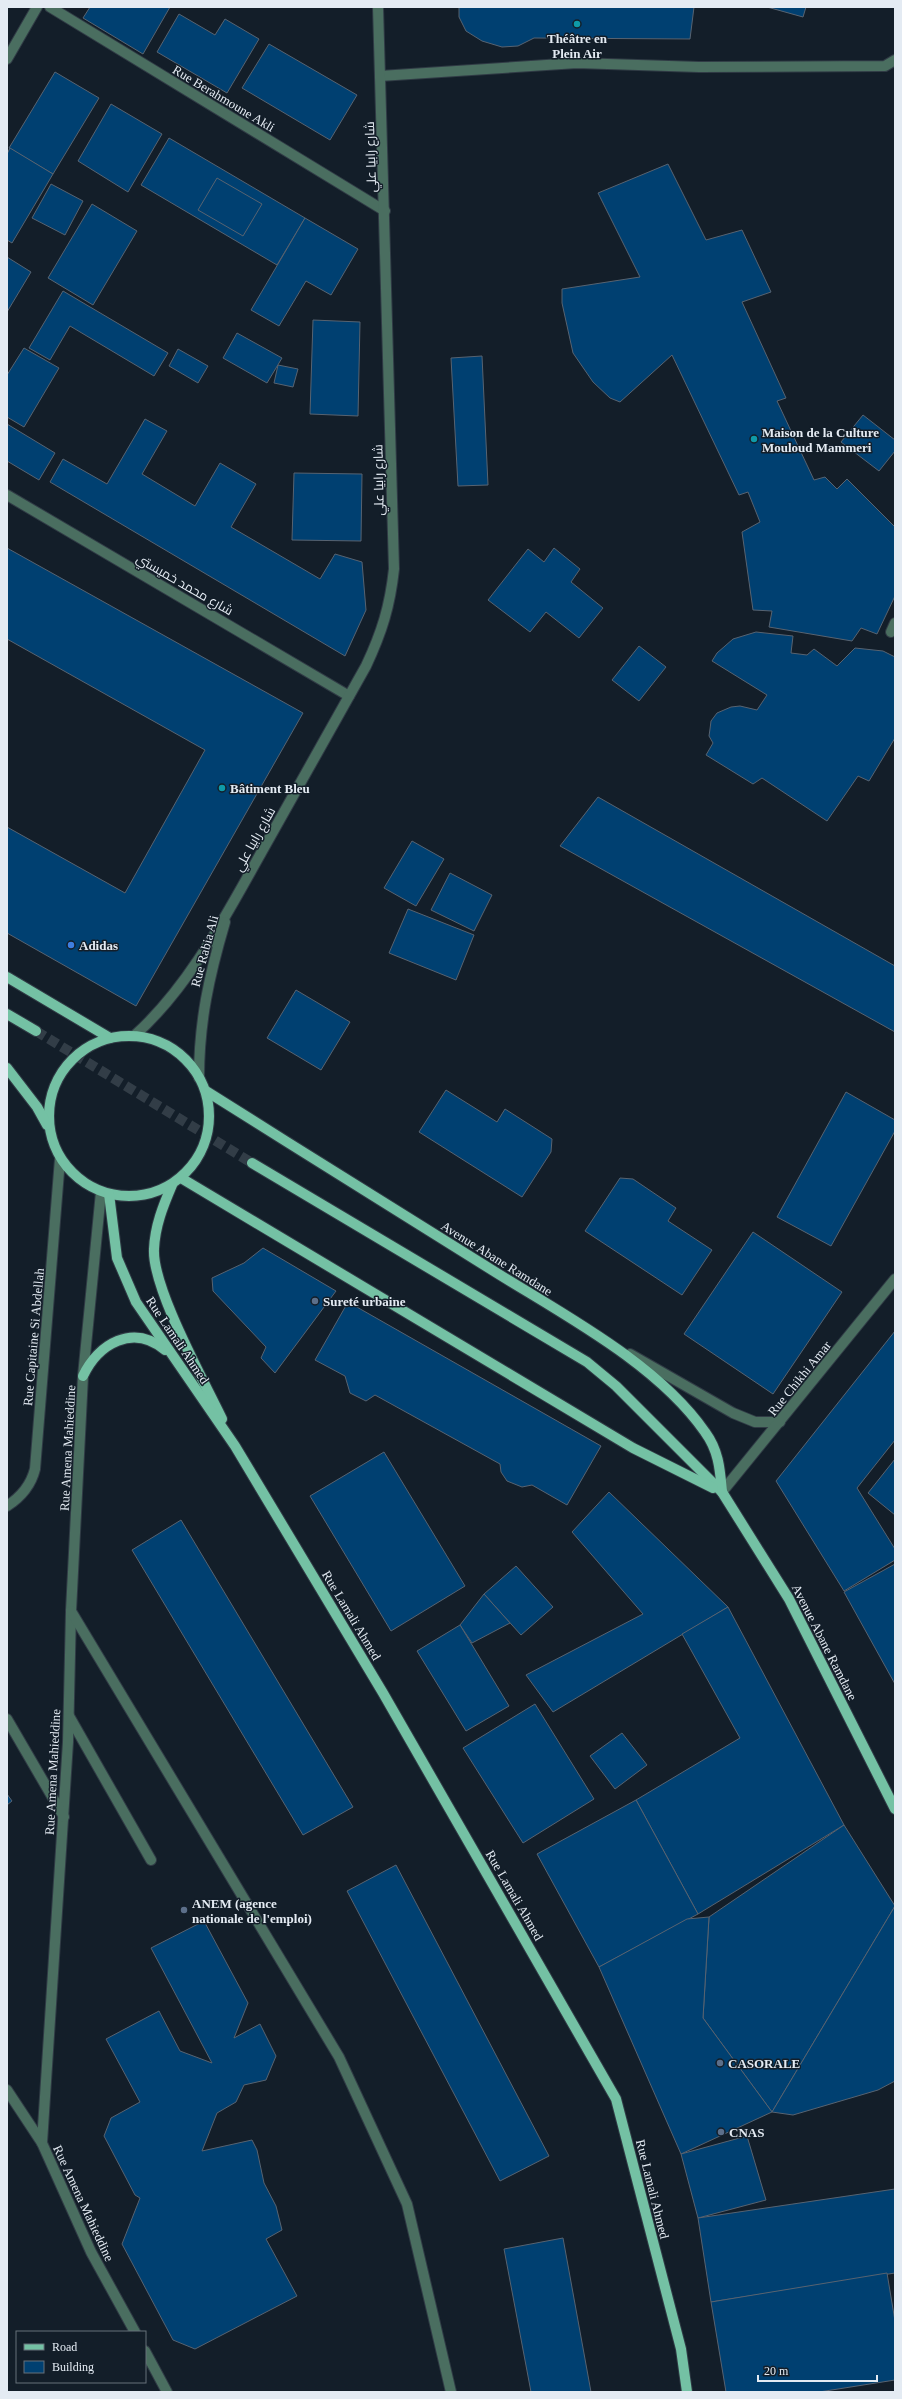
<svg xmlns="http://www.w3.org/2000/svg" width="902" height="2399" font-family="'Times New Roman',Cairo,serif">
<rect width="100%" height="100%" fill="#131e29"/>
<g fill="#004071" stroke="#576371">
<polygon points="90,7 170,7 143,54 83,18"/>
<polygon points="459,7 694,7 690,39 534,38 518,46 502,47 482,41 466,31 459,17"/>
<polygon points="767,7 806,7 803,17"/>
<polygon points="179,14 215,35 225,19 259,39 227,93 157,52"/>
<polygon points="269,44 357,95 330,140 242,88"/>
<polygon points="55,72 99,98 53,174 9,148"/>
<polygon points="111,104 162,134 128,192 78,161"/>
<polygon points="169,138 305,218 277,265 141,185"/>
<polygon points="10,148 53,174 12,243 7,240 7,154"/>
<polygon points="668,164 706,240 742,230 771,292 742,302 786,398 777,401 814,480 825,477 837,489 847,479 895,527 895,596 877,634 861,628 852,641 769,627 772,611 753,610 742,532 760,522 748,492 739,495 672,355 620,402 610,398 593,382 573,353 562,303 562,289 640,277 598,193"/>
<polygon points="217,178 262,204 243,236 198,210"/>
<polygon points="51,184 83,201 65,235 32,218"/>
<polygon points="92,204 137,231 93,305 48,278"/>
<polygon points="305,218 358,249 331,295 306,281 279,326 251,310"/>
<polygon points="7,257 31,272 7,312"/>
<polygon points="63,291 168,353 154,376 70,326 50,360 29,348"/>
<polygon points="313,320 360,322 358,416 310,414"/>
<polygon points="237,333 282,358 267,383 223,358"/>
<polygon points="24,348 59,368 24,427 7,417 7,375"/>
<polygon points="178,349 208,366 198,383 169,366"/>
<polygon points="482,356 488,485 458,486 451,358"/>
<polygon points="278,365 298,369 293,387 274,383"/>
<polygon points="863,415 895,440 895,451 879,471 841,442"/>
<polygon points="145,419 167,431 142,474 195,506 220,463 256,484 231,527 320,579 335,554 362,562 366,610 345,656 50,482 63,459 107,484"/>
<polygon points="7,424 55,453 39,480 7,461"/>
<polygon points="294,473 362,474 361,541 292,540"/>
<polygon points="7,548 303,713 136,1006 7,933 7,827 125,893 205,750 7,639"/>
<polygon points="554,548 580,569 571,582 603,608 579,638 546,612 530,632 488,600 528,549 544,562"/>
<polygon points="756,632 793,636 791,653 807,655 814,649 837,666 855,648 883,651 895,657 895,738 869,781 858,776 827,821 762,778 753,784 706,755 713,743 709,736 710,729 711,721 717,713 731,707 740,706 757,710 767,695 712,661 717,653 733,639"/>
<polygon points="639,646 666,667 639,701 612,680"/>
<polygon points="598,797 895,966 895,1032 560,846"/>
<polygon points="412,841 444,859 416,906 384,888"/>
<polygon points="450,873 492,895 474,931 431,910"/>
<polygon points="408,909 474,935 456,980 389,953"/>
<polygon points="296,990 350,1022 321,1070 267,1038"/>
<polygon points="446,1090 497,1122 505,1109 552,1139 551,1152 522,1197 419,1132"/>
<polygon points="846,1092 895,1120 895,1131 831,1246 777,1217"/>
<polygon points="620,1178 633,1179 676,1208 668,1221 712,1250 682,1295 585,1231"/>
<polygon points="753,1232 842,1292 773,1394 684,1334"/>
<polygon points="263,1248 336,1291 275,1373 261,1358 266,1347 213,1291 212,1278 244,1263"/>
<polygon points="348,1302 601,1446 567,1505 532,1485 522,1487 507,1481 501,1472 500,1464 375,1395 366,1401 350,1393 345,1376 315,1360"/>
<polygon points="895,1331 895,1440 857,1488 895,1549 895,1560 844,1591 776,1481"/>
<polygon points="384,1452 465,1586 391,1631 310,1496"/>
<polygon points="895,1459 895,1515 868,1493"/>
<polygon points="609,1492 728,1607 553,1712 526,1675 643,1614 572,1532"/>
<polygon points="181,1520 353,1807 303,1835 132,1550"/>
<polygon points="895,1564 895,1684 844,1592"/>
<polygon points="516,1566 553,1607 521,1635 484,1594"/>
<polygon points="484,1594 510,1623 472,1643 460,1625"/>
<polygon points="728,1607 844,1825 698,1914 636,1800 740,1738 682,1634"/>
<polygon points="460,1625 509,1706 466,1731 417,1651"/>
<polygon points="535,1704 594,1799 523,1843 463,1748"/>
<polygon points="622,1733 647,1765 615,1789 590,1756"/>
<polygon points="7,1794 12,1801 7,1805"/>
<polygon points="636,1800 698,1914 599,1967 537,1854"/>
<polygon points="844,1825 895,1906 772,2112 703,2018 709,1917"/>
<polygon points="396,1865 549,2156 500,2181 347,1891"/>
<polygon points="895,1906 895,2081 878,2090 793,2115 772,2112"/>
<polygon points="709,1917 703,2018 772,2112 681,2154 599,1967 687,1919"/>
<polygon points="204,1921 248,2003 234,2038 260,2024 276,2056 266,2080 244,2085 236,2102 217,2113 202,2151 252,2140 257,2150 264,2183 276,2206 282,2230 266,2239 297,2296 195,2349 173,2340 122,2244 140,2198 135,2195 104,2136 111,2118 140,2102 106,2039 159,2011 180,2051 212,2063 151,1948"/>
<polygon points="747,2136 766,2200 698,2218 681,2154"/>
<polygon points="895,2189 895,2273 711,2302 698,2218"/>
<polygon points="563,2238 591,2392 531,2392 504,2249"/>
<polygon points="887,2273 895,2321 895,2380 819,2392 726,2392 711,2302"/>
</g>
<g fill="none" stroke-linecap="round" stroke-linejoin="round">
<polyline stroke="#323d47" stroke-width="10" stroke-dasharray="10 5" stroke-linecap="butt" points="36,1031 252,1163"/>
<g stroke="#303b45" stroke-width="12">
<g id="minor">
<polyline points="50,7 385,211"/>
<polyline points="7,59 37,7"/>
<polyline points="380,76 577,63 699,67 885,66 895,60"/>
<polyline points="7,495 349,696"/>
<polyline points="891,632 895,623"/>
<path d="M 134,1036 C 189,987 225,917 261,853 C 296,791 331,728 366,666 C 382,632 390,606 394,569 L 378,7"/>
<path d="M 199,1078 C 199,1022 209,976 225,922"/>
<polyline points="101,1192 83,1376 71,1611 68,1742 42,2143 91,2252 135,2332"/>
<polyline points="630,1354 733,1413 755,1422 780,1422"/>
<polyline points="722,1492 895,1279"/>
<path d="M 7,1506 C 21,1497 31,1485 35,1469 L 60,1159"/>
<polyline points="71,1611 339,2057 407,2204 451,2392"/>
<polyline points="69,1716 151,1860"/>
<polyline points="7,1719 64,1817"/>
<polyline points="7,2090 42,2143"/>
<polyline points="145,2351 167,2392"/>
</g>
</g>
<g stroke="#303b45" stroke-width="12">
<g id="major">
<polyline points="7,977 110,1038"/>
<polyline points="7,1014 36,1031"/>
<circle cx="129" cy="1116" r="80"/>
<polyline points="7,1068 37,1107 47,1125"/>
<path d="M 206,1091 C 301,1151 396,1210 492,1270 C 562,1314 657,1363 705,1432 C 719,1451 720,1470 722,1492"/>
<polyline points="252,1163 587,1362 616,1386 722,1492 789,1599 895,1809"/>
<polyline points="181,1178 633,1448 713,1488"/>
<path d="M 172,1185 C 163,1206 155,1226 154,1249 C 152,1288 204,1381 222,1419"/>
<polyline points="109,1194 117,1258 136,1302 235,1446 383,1693 616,2099 681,2349 687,2392"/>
<path d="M 83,1376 C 98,1344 133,1323 165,1350"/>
</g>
</g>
<use href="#minor" stroke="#4a6e60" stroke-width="10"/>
<use href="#major" stroke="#74c1a4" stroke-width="10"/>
</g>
<g fill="#0f9aa8" stroke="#131e29" stroke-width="1.5">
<circle cx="577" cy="24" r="4"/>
<circle cx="754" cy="439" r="4"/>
<circle cx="222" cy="788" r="4"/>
</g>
<circle fill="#3f7fe0" stroke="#131e29" stroke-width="1.5" cx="71" cy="945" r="4"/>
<g fill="#5c6f8a" stroke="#131e29" stroke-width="1.5">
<circle cx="315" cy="1301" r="4"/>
<circle cx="184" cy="1910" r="4"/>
<circle cx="720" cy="2063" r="4"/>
<circle cx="721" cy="2132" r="4"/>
</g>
<g text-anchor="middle" stroke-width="3" stroke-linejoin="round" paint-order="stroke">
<g font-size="13" font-weight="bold" fill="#e4ebf3" stroke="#131e29" text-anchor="start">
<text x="577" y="43" text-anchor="middle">Théâtre en<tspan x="577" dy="15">Plein Air</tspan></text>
<text x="762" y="437">Maison de la Culture<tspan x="762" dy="15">Mouloud Mammeri</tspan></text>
<text x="230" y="793">Bâtiment Bleu</text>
<text x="79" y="950">Adidas</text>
<text x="323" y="1306">Sureté urbaine</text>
<text x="192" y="1908">ANEM (agence<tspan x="192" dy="15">nationale de l'emploi)</tspan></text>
<text x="728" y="2068">CASORALE</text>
<text x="729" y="2137">CNAS</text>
</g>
<g font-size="13" fill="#e4ebf3" stroke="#131e29">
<text transform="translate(224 98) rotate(31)" y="5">Rue Berahmoune Akli</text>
<text transform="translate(370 157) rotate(-92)" y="5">شارع رابيا علي</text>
<text transform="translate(378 480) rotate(-91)" y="5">شارع رابيا علي</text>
<text transform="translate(185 584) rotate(30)" y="5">شارع محمد خميستي</text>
<text transform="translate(254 839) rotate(-61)" y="5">شارع رابيا علي</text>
<text transform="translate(204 951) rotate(-75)" y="5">Rue Rabia Ali</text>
<text transform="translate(497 1258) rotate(32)" y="5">Avenue Abane Ramdane</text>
<text transform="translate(33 1337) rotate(-85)" y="5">Rue Capitaine Si Abdellah</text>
<text transform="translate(178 1340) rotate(56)" y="5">Rue Lamali Ahmed</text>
<text transform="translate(799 1378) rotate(-51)" y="5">Rue Chikhi Amar</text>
<text transform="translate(67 1448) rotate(-87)" y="5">Rue Amena Mahieddine</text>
<text transform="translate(352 1615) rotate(59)" y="5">Rue Lamali Ahmed</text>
<text transform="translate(825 1642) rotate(63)" y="5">Avenue Abane Ramdane</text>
<text transform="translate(52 1772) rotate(-87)" y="5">Rue Amena Mahieddine</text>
<text transform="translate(515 1895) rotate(60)" y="5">Rue Lamali Ahmed</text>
<text transform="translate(653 2189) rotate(76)" y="5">Rue Lamali Ahmed</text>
<text transform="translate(84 2203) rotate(65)" y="5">Rue Amena Mahieddine</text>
</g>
</g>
<rect width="902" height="2399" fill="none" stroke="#e4ebf3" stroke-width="16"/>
<rect x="16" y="2331" width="130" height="52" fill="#131e29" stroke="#67707a"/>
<rect x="24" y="2344" width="20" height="6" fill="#74c1a4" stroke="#67707a"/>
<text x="52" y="2351" font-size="12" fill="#e4ebf3">Road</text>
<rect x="24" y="2361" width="20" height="12" fill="#004071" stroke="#67707a"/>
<text x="52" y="2371" font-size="12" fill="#e4ebf3">Building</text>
<path d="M758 2375v6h119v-6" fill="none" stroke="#e4ebf3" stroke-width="2"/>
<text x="764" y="2375" font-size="12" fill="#e4ebf3" stroke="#131e29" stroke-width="3" paint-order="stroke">20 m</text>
</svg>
